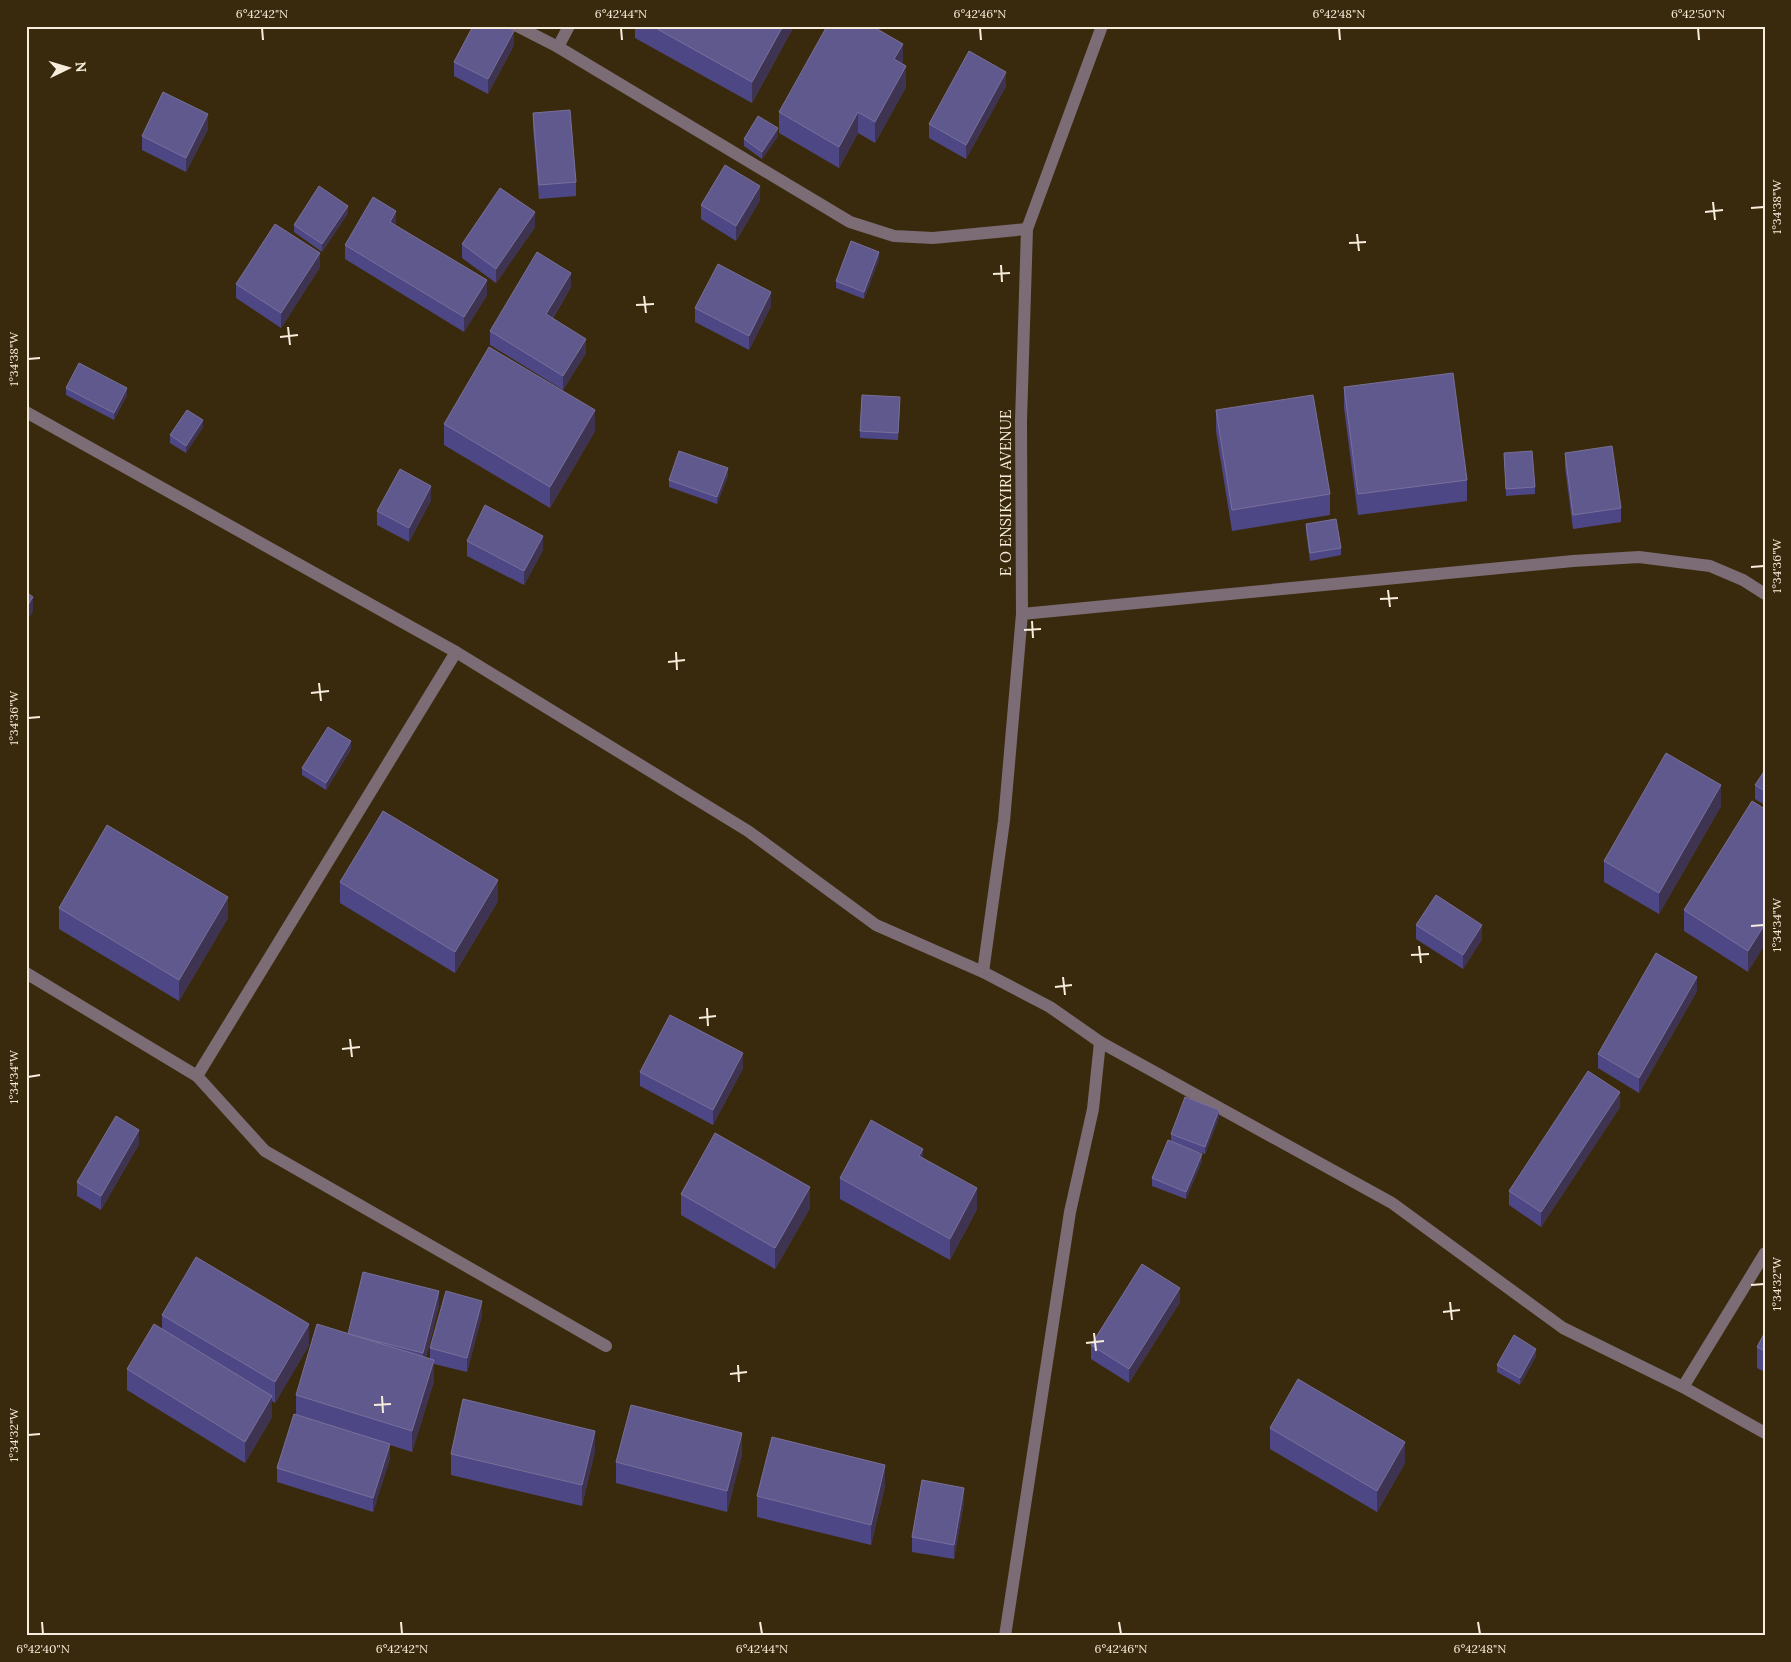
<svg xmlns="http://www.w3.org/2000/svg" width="1791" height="1662" font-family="Lora,serif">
<rect width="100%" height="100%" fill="#3a2a0d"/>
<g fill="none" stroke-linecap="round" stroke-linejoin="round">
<g stroke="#7b6c75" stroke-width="12">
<polyline points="517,26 558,47 850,222 894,236 933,238 1027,229"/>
<polyline points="558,47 569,26"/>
<polyline points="26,412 456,652 748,831 876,925 983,972 1050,1007 1100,1042 1093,1109 1070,1212 1005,1636"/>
<polyline points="1022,614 1573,561 1639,557 1710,566 1743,580 1765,594"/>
<polyline points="983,972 1004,821 1022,614 1021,421 1027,229 1102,26"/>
<polyline points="26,973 197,1076 265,1151 606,1346"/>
<polyline points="1100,1042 1392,1203 1563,1328 1683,1387 1765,1433"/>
<polyline points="197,1076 456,652"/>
<polyline points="1683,1387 1765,1253"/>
</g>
</g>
<g fill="#4e4785">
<polygon points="635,26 794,26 752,103 635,38"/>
<polygon points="514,45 488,94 454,76 454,62"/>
<polygon points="903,64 906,87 875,143 858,133 839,168 779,133 779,112"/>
<polygon points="1006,86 966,159 929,138 929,124"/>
<polygon points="533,113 576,182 576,196 539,199 533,127"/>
<polygon points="208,129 186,172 142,150 142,136"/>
<polygon points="778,136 762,159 744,146 744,139"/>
<polygon points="760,200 736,241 701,219 701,205"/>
<polygon points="348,213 322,252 294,232 294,225"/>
<polygon points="396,225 396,226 487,295 464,332 345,259 345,245"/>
<polygon points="535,227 496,283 462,258 462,244"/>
<polygon points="879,259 864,299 836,288 836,281"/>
<polygon points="320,267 281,328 236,298 236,284"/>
<polygon points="571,287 553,318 586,353 563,390 490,345 490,331"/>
<polygon points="771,306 749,350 695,322 695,308"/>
<polygon points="1344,387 1467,480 1467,501 1358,515 1344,408"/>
<polygon points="66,388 127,395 114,420 66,395"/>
<polygon points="900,405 898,440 860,438 860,431"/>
<polygon points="1216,410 1330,494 1330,515 1232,531 1216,431"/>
<polygon points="444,424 595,431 550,508 444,445"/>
<polygon points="203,427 186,453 170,443 170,435"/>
<polygon points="1504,453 1535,487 1535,494 1506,496"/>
<polygon points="1565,453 1621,508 1621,522 1573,529 1565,467"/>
<polygon points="728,475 717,504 669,487 669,480"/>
<polygon points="431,500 409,542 377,525 377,511"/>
<polygon points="1306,524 1341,548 1341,555 1310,561 1306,531"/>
<polygon points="467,541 543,550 524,585 467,556"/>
<polygon points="351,749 326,790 302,775 302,768"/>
<polygon points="1765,770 1765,805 1755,799 1755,785"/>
<polygon points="1721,806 1659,914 1604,882 1604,861"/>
<polygon points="1765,809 1748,972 1684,931 1684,910"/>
<polygon points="340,882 498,901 455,973 340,903"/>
<polygon points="59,908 228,918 179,1001 59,929"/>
<polygon points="1416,925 1482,939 1463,969 1416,939"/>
<polygon points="1697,991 1639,1093 1598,1068 1598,1054"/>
<polygon points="743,1068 713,1125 640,1086 640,1072"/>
<polygon points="1620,1107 1541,1227 1509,1205 1509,1191"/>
<polygon points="1219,1117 1205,1154 1187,1148 1202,1161 1186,1199 1152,1186 1152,1178 1171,1141 1171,1134"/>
<polygon points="139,1144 101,1210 77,1196 77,1182"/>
<polygon points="840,1178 977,1209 950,1260 840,1199"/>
<polygon points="681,1194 810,1208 775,1269 681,1215"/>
<polygon points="1180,1302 1129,1383 1091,1359 1091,1345"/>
<polygon points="439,1306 426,1357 430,1359 430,1348 482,1315 467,1372 434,1364 434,1381 412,1452 390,1445 390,1458 373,1512 277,1482 277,1468 296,1415 296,1395 348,1334"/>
<polygon points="162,1315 309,1345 275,1403 272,1401 272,1417 245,1463 127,1390 127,1369 162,1329"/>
<polygon points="1765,1332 1765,1372 1757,1368 1757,1347"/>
<polygon points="1536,1356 1520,1385 1497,1372 1497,1365"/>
<polygon points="1270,1428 1405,1463 1377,1512 1270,1449"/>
<polygon points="595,1451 582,1506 451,1475 451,1454"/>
<polygon points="742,1454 727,1512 616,1483 616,1462"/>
<polygon points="885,1486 871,1545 757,1517 757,1496"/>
<polygon points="964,1502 954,1559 912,1552 912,1537"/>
</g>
<g fill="#3e3451">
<polygon points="783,26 794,26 752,103 752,82"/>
<polygon points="514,31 514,45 488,94 488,79"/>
<polygon points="903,44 903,65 894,59"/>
<polygon points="906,66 906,87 875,143 875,122"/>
<polygon points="1006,72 1006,86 966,159 966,145"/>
<polygon points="858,112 858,133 839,168 839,147"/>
<polygon points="208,114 208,129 186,172 186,158"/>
<polygon points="778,128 778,136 762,159 762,152"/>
<polygon points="760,186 760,200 736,241 736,226"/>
<polygon points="348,206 348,213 322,252 322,244"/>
<polygon points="396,211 396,225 390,236 390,222"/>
<polygon points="535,212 535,227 496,283 496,269"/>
<polygon points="879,252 879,259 864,299 864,292"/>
<polygon points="320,253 320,267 281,328 281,313"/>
<polygon points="571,273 571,287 546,328 546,314"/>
<polygon points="487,280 487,295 464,332 464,317"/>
<polygon points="771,292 771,306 749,350 749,336"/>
<polygon points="586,339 586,353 563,390 563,376"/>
<polygon points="127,388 127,395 114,420 114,413"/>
<polygon points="595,410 595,431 550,508 550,487"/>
<polygon points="203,420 203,427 186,453 186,446"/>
<polygon points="728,468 728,475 717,504 717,497"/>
<polygon points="431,486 431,500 409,542 409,528"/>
<polygon points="543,536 543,550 524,585 524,571"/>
<polygon points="33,597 33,612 26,622 26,608"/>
<polygon points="351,741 351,749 326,790 326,783"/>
<polygon points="1721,785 1721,806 1659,914 1659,893"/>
<polygon points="498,880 498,901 455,973 455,952"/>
<polygon points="228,897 228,918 179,1001 179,980"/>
<polygon points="1765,924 1765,945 1748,972 1748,951"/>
<polygon points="1482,925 1482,939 1463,969 1463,955"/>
<polygon points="1697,977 1697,991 1639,1093 1639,1078"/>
<polygon points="743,1053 743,1068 713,1125 713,1110"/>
<polygon points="1620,1092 1620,1107 1541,1227 1541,1212"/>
<polygon points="1219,1110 1219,1117 1205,1154 1205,1147"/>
<polygon points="139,1130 139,1144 101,1210 101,1196"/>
<polygon points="923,1149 923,1169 919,1156"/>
<polygon points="1202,1154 1202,1161 1186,1199 1186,1192"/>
<polygon points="810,1187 810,1208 775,1269 775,1248"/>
<polygon points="977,1188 977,1209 950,1260 950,1239"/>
<polygon points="1180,1288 1180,1302 1129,1383 1129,1369"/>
<polygon points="439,1291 439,1306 423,1367 423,1353"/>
<polygon points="482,1301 482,1315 467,1372 467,1358"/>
<polygon points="309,1324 309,1345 275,1403 275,1382"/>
<polygon points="1536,1349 1536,1356 1520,1385 1520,1378"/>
<polygon points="434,1360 434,1381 412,1452 412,1431"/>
<polygon points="272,1396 272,1417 245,1463 245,1442"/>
<polygon points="595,1431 595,1451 582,1506 582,1485"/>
<polygon points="742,1433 742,1454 727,1512 727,1491"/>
<polygon points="1405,1442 1405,1463 1377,1512 1377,1491"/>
<polygon points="390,1444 390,1458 373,1512 373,1498"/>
<polygon points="885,1465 885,1486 871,1545 871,1525"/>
<polygon points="964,1488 964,1502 954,1559 954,1545"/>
</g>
<g fill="#60598e" stroke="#78709a">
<polygon points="473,26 505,26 514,31 488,79 454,62"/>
<polygon points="652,26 783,26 752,82"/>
<polygon points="827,26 872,26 903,44 894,59 906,66 875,122 858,112 839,147 779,112"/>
<polygon points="969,51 1006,72 966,145 929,124"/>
<polygon points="163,92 208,114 186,158 142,136"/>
<polygon points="570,110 576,182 539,185 533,113"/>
<polygon points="758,116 778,128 762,152 744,139"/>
<polygon points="725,165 760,186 736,226 701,205"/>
<polygon points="319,186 348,206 322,244 294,225"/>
<polygon points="500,188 535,212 496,269 462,244"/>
<polygon points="373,197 396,211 390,222 487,280 464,317 345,245"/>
<polygon points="275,224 320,253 281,313 236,284"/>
<polygon points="851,241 879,252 864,292 836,281"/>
<polygon points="537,252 571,273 546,314 586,339 563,376 490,331"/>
<polygon points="718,264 771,292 749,336 695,308"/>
<polygon points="489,347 595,410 550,487 444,424"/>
<polygon points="79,363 127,388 114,413 66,388"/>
<polygon points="1453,373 1467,480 1358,494 1344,387"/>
<polygon points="862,395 900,397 898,433 860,431"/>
<polygon points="1313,395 1330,494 1232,510 1216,410"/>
<polygon points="187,410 203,420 186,446 170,435"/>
<polygon points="1612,446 1621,508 1573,515 1565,453"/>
<polygon points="679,451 728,468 717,497 669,480"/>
<polygon points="1532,451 1535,487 1506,489 1504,453"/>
<polygon points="400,469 431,486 409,528 377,511"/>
<polygon points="485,505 543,536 524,571 467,541"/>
<polygon points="1336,519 1341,548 1310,553 1306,524"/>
<polygon points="26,592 33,597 26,608"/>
<polygon points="328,727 351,741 326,783 302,768"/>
<polygon points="1666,753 1721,785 1659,893 1604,861"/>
<polygon points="1765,770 1765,791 1755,785"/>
<polygon points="1752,801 1765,809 1765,924 1748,951 1684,910"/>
<polygon points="383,811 498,880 455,952 340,882"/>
<polygon points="107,825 228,897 179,980 59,908"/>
<polygon points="1436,895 1482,925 1463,955 1416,925"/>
<polygon points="1656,953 1697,977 1639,1078 1598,1054"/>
<polygon points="670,1015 743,1053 713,1110 640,1072"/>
<polygon points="1588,1071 1620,1092 1541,1212 1509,1191"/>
<polygon points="1185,1097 1219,1110 1205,1147 1171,1134"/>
<polygon points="116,1116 139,1130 101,1196 77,1182"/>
<polygon points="871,1120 923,1149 919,1156 977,1188 950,1239 840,1178"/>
<polygon points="715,1133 810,1187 775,1248 681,1194"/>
<polygon points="1168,1140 1202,1154 1186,1192 1152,1178"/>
<polygon points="196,1257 309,1324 275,1382 162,1315"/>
<polygon points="1142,1264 1180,1288 1129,1369 1091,1345"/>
<polygon points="363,1272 439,1291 423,1353 348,1334"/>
<polygon points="446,1291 482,1301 467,1358 430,1348"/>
<polygon points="154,1324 272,1396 245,1442 127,1369"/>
<polygon points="317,1324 434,1360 412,1431 296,1395"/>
<polygon points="1765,1332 1765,1351 1757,1347"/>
<polygon points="1514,1335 1536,1349 1520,1378 1497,1365"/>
<polygon points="1298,1379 1405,1442 1377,1491 1270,1428"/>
<polygon points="463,1399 595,1431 582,1485 451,1454"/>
<polygon points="631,1405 742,1433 727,1491 616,1462"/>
<polygon points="294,1414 390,1444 373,1498 277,1468"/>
<polygon points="772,1437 885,1465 871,1525 757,1496"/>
<polygon points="922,1480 964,1488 954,1545 912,1537"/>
</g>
<path fill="none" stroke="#f7eddc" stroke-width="2" d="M 262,28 L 263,40M 621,28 L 622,40M 980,28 L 981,40M 1339,28 L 1340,40M 1698,28 L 1699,40M 1713,202 L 1715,220M 1751,208 L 1764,207M 1705,212 L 1723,210M 1357,234 L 1359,251M 1349,243 L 1366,242M 1001,265 L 1002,282M 993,274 L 1010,273M 644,296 L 646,313M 636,305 L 654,304M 288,327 L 290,345M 280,337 L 298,335M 28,359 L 40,358M 1751,567 L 1764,566M 1388,590 L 1390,607M 1380,599 L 1398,598M 1032,621 L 1033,638M 1024,630 L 1041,629M 676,652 L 677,670M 668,662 L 685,660M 319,683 L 321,701M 311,693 L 329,691M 28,718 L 40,717M 1751,926 L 1764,925M 1419,946 L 1421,963M 1411,955 L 1429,954M 1063,977 L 1065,995M 1055,987 L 1072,985M 707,1008 L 708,1026M 699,1018 L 716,1016M 350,1039 L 352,1057M 342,1049 L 360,1047M 28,1077 L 40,1075M 1751,1285 L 1764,1284M 1450,1302 L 1452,1320M 1443,1312 L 1460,1310M 1094,1333 L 1096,1351M 1086,1343 L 1104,1341M 738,1365 L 739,1382M 730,1374 L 747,1372M 382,1396 L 383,1413M 374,1405 L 391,1404M 28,1435 L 40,1434M 42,1622 L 43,1634M 401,1622 L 402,1634M 760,1622 L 762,1634M 1119,1622 L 1121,1634M 1478,1622 L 1480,1634"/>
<g text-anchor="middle" stroke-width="5" stroke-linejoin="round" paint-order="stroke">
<g font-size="15" fill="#f7eddc" stroke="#3a2a0d">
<text transform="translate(1006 493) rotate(-90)" y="5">E O ENSIKYIRI AVENUE</text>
</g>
</g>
<rect width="1791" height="1662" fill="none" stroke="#3a2a0d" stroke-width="55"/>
<g transform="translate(68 68) rotate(85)" stroke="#3a2a0d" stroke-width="4" paint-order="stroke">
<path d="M0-4L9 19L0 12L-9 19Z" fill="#f7eddc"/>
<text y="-8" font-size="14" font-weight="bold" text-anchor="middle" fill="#f7eddc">N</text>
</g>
<rect x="28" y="28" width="1736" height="1606" fill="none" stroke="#f7eddc" stroke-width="2"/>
<g font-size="12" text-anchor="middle" fill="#f7eddc">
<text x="262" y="18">6°42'42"N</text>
<text x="621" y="18">6°42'44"N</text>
<text x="980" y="18">6°42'46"N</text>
<text x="1339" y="18">6°42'48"N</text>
<text x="1698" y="18">6°42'50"N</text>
<text transform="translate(1777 207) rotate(-90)" y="4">1°34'38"W</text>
<text transform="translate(14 359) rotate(-90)" y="4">1°34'38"W</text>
<text transform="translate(1777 566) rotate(-90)" y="4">1°34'36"W</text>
<text transform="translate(14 718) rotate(-90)" y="4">1°34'36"W</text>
<text transform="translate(1777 925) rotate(-90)" y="4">1°34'34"W</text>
<text transform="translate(14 1077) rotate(-90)" y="4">1°34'34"W</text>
<text transform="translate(1777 1284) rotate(-90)" y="4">1°34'32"W</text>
<text transform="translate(14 1435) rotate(-90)" y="4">1°34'32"W</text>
<text x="43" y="1653">6°42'40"N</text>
<text x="402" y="1653">6°42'42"N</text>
<text x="762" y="1653">6°42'44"N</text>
<text x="1121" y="1653">6°42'46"N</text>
<text x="1480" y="1653">6°42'48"N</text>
</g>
</svg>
